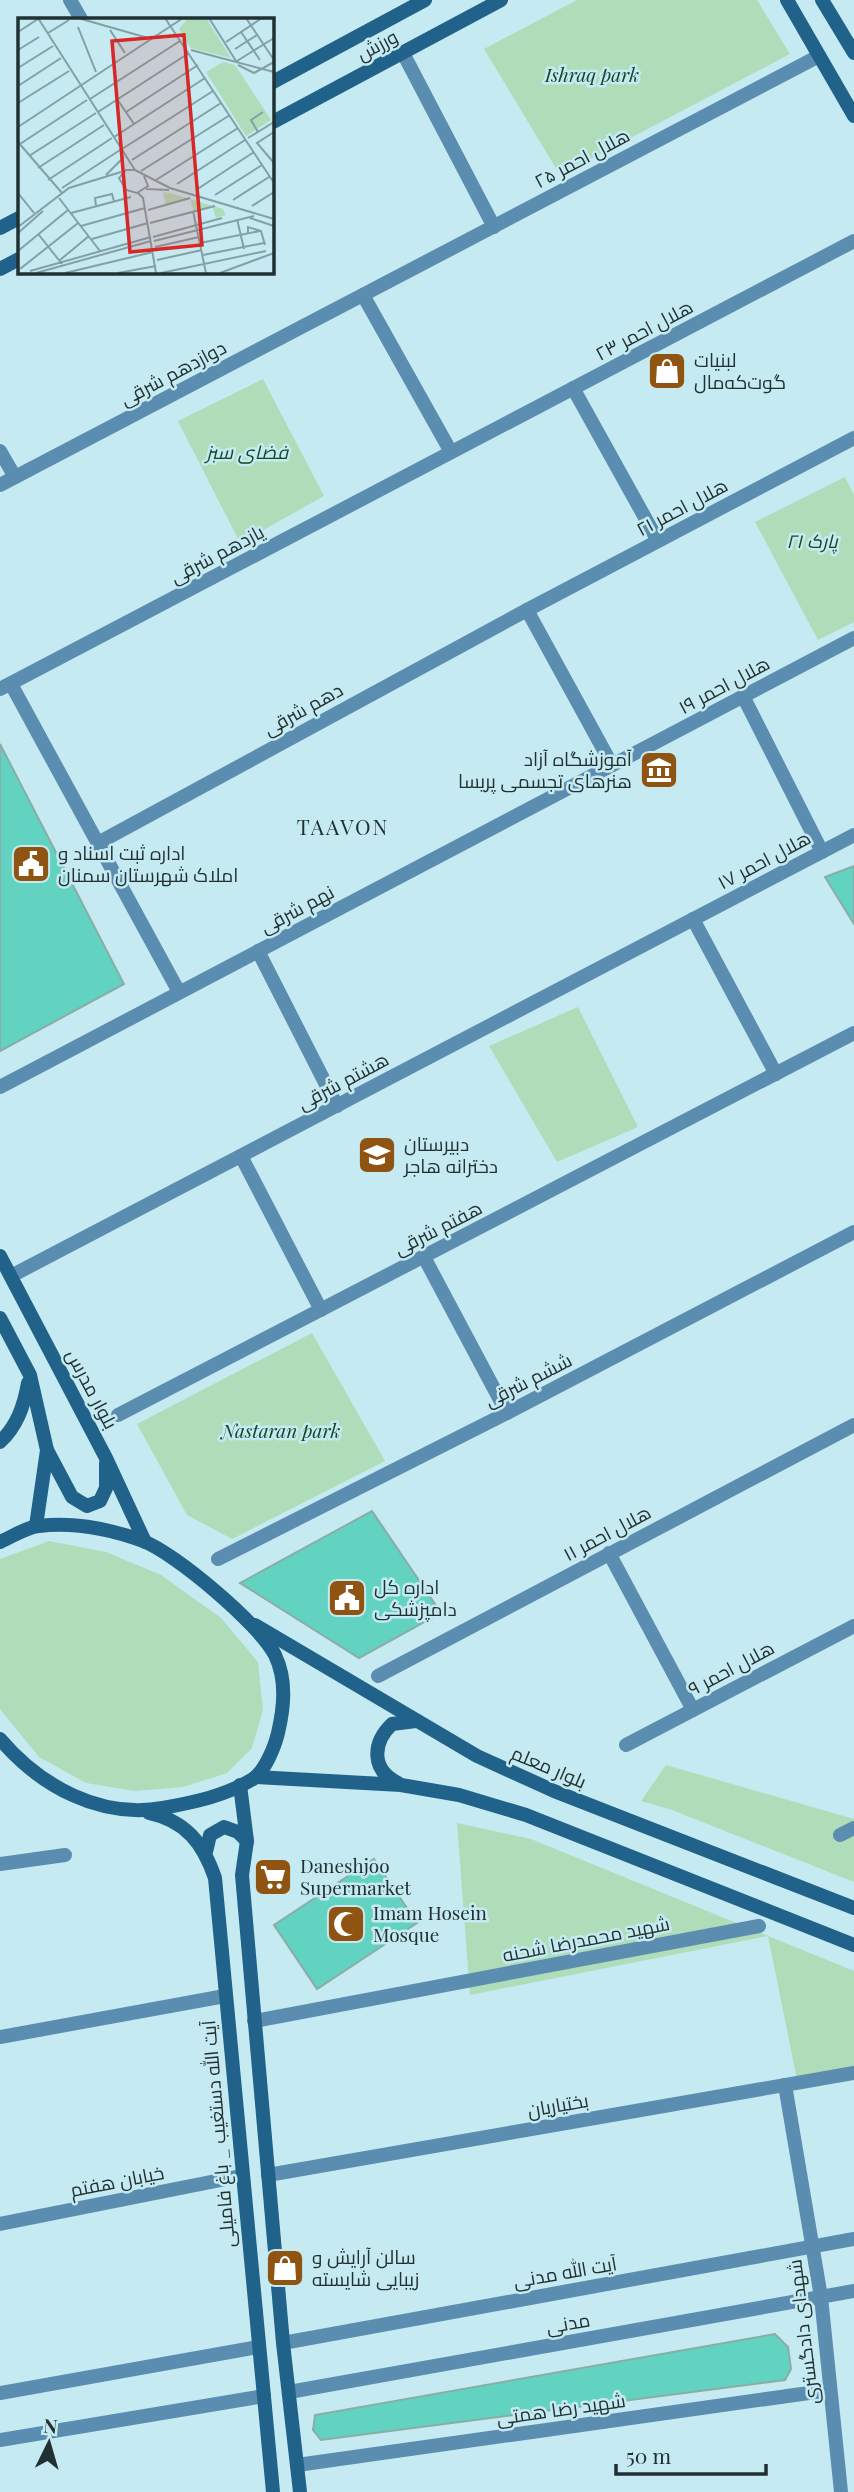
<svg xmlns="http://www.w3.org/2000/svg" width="854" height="2492" font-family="'Playfair Display',Cairo,serif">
<rect width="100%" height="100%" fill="#c5eaf1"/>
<g fill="#b0ddb9">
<polygon points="577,0 757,0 790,54 560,175 484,49"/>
<polygon points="263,379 324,496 240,543 178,421"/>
<polygon points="845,477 854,495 854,622 818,640 755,522"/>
<polygon points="578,1007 638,1127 557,1162 489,1046"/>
<polygon points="312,1333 385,1461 232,1539 187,1515 137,1424"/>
<polygon points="49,1541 106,1552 161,1575 221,1618 258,1662 263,1710 252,1748 227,1773 183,1787 135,1791 86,1783 39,1757 0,1709 0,1559"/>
<polygon points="666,1765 854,1819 854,1882 672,1810 641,1801"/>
<polygon points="457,1823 531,1839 854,1971 854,2079 799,2090 768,1936 470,1995"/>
</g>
<g fill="#61d3c0" stroke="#8aada6" stroke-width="2">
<polygon points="0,744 124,984 0,1051"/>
<polygon points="854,866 854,924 825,877"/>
<polygon points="372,1511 441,1613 359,1658 240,1583"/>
<polygon points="374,1859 417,1923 317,1989 274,1925"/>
<polygon points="775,2334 788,2347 791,2369 785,2380 321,2440 313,2430 315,2415"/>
</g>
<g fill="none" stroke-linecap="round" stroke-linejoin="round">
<g stroke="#5b8db0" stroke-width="14">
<polyline points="70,0 81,19"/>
<polyline points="403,53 494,227"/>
<polyline points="363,295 451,452"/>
<polyline points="573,388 658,541"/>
<polyline points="0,451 15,477"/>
<polyline points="0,485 819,56"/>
<polyline points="527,610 612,765"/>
<polyline points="11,684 179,992"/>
<polyline points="0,689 854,241"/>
<polyline points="743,696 822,852"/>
<polyline points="98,843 527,610 854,438"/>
<polyline points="693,919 776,1074"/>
<polyline points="258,951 337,1106"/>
<polyline points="0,1087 854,638"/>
<polyline points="241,1156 321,1310"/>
<polyline points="424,1257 507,1413"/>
<polyline points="11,1276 854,835"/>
<polyline points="118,1415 854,1033"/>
<polyline points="609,1553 693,1710"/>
<polyline points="218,1559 507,1413 854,1232"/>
<polyline points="378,1676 854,1425"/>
<polyline points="626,1745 854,1626"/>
<polyline points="840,1835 854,1828"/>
<polyline points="0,1864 65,1855"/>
<polyline points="254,2021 759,1926"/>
<polyline points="0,2037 225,1996"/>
<polyline points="785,2085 821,2297 841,2492"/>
<polyline points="268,2175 854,2073"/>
<polyline points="0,2224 241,2176"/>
<polyline points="283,2343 854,2239"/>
<polyline points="289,2392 854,2291"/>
<polyline points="0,2393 258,2347"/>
<polyline points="0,2440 264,2396"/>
<polyline points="297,2465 830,2390"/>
</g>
<g stroke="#21628a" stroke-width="14">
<polyline points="787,0 854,116"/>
<polyline points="822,0 854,53"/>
<polyline points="271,83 425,0"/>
<polyline points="271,123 501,0"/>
<polyline points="0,228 19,218"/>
<polyline points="0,269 19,259"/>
<polyline points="0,1256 106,1458 145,1542"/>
<polyline points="0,1318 30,1375 47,1450 36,1526"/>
<path d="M 0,1442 C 17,1426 24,1406 28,1383"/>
<polyline points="47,1450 72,1497 87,1506 100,1501 106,1488 106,1463"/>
<path d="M 0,1542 C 12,1537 26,1527 39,1526 C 74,1522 110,1529 143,1541 C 175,1553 259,1624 275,1655 C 287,1680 284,1707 278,1733 C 275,1746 265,1771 253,1779 C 225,1796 195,1802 163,1808 C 100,1819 40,1786 0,1739"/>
<polyline points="255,1625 477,1756 554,1791 854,1908"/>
<polyline points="256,1777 401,1785 459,1795 526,1815 854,1945"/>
<path d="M 398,1783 C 371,1770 372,1743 392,1724 L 416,1721"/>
<polyline points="240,1785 247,1841 242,1875 283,2343 300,2492"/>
<path d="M 149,1813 C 186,1821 203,1843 215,1878 L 273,2492"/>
<polyline points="206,1852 210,1835 224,1827 238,1832 247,1841"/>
</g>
</g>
<defs>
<g id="shop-square" transform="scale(2.0125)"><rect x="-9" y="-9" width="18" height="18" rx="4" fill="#8f5312" stroke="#c5eaf1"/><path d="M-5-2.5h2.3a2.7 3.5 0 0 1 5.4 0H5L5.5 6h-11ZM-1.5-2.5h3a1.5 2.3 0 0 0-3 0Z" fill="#fff"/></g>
<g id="museum-square" transform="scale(2.0125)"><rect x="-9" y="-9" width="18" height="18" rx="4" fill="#8f5312" stroke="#c5eaf1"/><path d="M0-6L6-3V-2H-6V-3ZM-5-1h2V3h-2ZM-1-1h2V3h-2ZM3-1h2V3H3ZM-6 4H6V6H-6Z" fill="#fff"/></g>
<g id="civic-square" transform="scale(2.0125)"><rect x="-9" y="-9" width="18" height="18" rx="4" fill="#8f5312" stroke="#c5eaf1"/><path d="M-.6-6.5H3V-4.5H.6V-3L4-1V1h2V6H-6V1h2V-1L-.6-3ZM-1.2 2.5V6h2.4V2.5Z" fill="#fff"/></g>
<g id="school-square" transform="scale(2.0125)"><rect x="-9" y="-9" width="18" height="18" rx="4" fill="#8f5312" stroke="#c5eaf1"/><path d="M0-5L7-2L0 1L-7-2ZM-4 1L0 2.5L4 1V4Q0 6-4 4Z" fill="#fff"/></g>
<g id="supermarket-square" transform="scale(2.0125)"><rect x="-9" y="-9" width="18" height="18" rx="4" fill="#8f5312" stroke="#c5eaf1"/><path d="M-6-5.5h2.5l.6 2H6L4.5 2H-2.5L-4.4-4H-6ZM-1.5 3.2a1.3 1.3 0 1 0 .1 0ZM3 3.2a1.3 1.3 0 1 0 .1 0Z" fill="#fff"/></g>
<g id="mosque-square" transform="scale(2.0125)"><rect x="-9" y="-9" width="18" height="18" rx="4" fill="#8f5312" stroke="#c5eaf1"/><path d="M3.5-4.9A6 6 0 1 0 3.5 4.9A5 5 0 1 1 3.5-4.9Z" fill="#fff"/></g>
</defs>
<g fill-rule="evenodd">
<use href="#shop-square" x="667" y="371"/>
<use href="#museum-square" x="659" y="770"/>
<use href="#civic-square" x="31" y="864"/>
<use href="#school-square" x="377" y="1155"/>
<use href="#civic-square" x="347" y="1598"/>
<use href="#supermarket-square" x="273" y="1877"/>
<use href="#mosque-square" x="346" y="1924"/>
<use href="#shop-square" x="285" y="2268"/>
</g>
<g text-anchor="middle" stroke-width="5" stroke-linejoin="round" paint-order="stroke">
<g font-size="19" fill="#213032" stroke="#c5eaf1">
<text transform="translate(377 45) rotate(-28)" y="7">ورزش</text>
<text transform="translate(582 158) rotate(-28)" y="7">هلال احمر ۲۵</text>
<text transform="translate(644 330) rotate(-28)" y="7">هلال احمر ۲۳</text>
<text transform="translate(173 373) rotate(-28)" y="7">دوازدهم شرقی</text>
<text transform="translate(682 507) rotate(-28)" y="7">هلال احمر ۲۱</text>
<text transform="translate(217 554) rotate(-28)" y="7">یازدهم شرقی</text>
<text transform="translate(724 685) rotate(-28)" y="7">هلال احمر ۱۹</text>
<text transform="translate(303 709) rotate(-29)" y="7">دهم شرقی</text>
<text transform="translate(764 860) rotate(-28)" y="7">هلال احمر ۱۷</text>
<text transform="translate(297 909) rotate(-28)" y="7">نهم شرقی</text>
<text transform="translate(343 1081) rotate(-28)" y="7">هشتم شرقی</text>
<text transform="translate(438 1228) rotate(-27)" y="7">هفتم شرقی</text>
<text transform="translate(528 1380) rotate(-27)" y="7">ششم شرقی</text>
<text transform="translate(92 1389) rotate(62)" y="7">بلوار مدرس</text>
<text transform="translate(607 1533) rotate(-28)" y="7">هلال احمر ۱۱</text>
<text transform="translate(731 1668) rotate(-28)" y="7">هلال احمر ۹</text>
<text transform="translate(549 1767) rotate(23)" y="7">بلوار معلم</text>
<text transform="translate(586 1939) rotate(-11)" y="7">شهید محمدرضا شحنه</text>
<text transform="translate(558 2105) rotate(-10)" y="7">بختیاریان</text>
<text transform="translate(218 2134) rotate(-95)" y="7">آیت الله دستغیب _ باغ فامیلی</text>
<text transform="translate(117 2181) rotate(-11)" y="7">خیابان هفتم</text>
<text transform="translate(565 2272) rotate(-10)" y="7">آیت الله مدنی</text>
<text transform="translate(568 2323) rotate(-10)" y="7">مدنی</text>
<text transform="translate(803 2332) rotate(-97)" y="7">شهدای دادگستری</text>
<text transform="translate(561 2409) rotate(-8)" y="7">شهید رضا همتی</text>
</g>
<g font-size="19" font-style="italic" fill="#114824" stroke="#c5eaf1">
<text x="592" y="82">Ishraq park</text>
<text x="247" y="459">فضای سبز</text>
<text x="812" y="548">پارک ۲۱</text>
<text x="281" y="1438">Nastaran park</text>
</g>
<g font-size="19" fill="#213032" stroke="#c5eaf1" text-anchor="start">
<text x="694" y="367">لبنیات<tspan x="694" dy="22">گوت‌که‌مال</tspan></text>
<text x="632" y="766" text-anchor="end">آموزشگاه آزاد<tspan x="632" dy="22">هنرهای تجسمی پریسا</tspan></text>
<text x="58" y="860">اداره ثبت اسناد و<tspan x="58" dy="22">املاک شهرستان سمنان</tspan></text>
<text x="404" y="1151">دبیرستان<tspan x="404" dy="22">دخترانه هاجر</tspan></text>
<text x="374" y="1594">اداره کل<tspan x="374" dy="22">دامپزشکی</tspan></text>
<text x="300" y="1873">Daneshjoo<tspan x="300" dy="22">Supermarket</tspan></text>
<text x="373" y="1920">Imam Hosein<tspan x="373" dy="22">Mosque</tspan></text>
<text x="312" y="2264">سالن آرایش و<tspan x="312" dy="22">زیبایی شایسته</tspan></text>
</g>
<g font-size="21" letter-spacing="2" fill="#213032" stroke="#c5eaf1">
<text x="343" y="835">TAAVON</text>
</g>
</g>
<g transform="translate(18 18)">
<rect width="256" height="256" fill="#c5eaf1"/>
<path d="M 170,0 L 188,0 L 213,40 L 173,30 L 161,11 ZM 205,44 L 217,47 L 253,102 L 228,118 L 188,54 ZM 145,174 L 152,175 L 205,191 L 208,197 L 198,200 L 194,188 L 176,194 L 172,181 L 148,188 Z" fill="#b0ddb9"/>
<path fill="none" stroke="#83a0a5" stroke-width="2" d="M 20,0 L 117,152M 60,0 L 130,20M 147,0 L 256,165M 191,0 L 218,43M 228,0 L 256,42M 60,9 L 78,54M 92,12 L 107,35M 0,14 L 20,1M 223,14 L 242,42M 30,15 L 51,2M 208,24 L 244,0M 217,31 L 239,17M 0,32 L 21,19M 173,32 L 256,54M 219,43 L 256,20M 220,47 L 236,55 L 256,44M 0,50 L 35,28M 0,68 L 43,40M 72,81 L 162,23M 99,81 L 116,106M 0,85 L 51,53M 80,94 L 171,35M 108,94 L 180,47M 0,109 L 165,0M 240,114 L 233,102 L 245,94M 256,114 L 239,125 L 256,145M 96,119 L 187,60M 230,120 L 256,104M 0,124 L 44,175M 2,126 L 69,82M 104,131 L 195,73M 11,138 L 78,95M 114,142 L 203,85M 20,150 L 86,107M 123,153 L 212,97M 88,157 L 106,139M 126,158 L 130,168 L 119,175 L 108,172 L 101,160 L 108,152 L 117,152 L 152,170 L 256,201M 30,162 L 94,120M 138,162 L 220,110M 159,166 L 227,122M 44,170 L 102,132M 128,171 L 151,172M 178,172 L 236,134M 0,175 L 16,195M 120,175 L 125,180 L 138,255M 197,177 L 244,147M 41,180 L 82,233M 215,182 L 251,159M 78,188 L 77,180 L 94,176 L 96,183M 234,188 L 256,174M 130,192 L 172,180M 175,193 L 188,255M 53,195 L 113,179M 232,200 L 256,208M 219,201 L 226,231M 132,205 L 197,188M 63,208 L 127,190M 0,209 L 51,170 L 103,154M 0,215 L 25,193M 230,215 L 230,209 L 243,213 L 247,227M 21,217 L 44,246M 135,219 L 204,200M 74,221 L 130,205M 136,223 L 236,198M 182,225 L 242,213M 137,229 L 181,219M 0,233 L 50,192M 185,237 L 246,225M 42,242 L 71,218M 139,242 L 184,232M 2,251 L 60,205M 12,253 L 133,219M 18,255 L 133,223M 47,255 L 135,234M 100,255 L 138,248M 143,255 L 248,233M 202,255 L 256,235"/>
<path fill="#d62828" fill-opacity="0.15" stroke="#d62828" stroke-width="3.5" d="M 166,17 L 184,227 L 112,234 L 94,23 Z"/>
<rect width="256" height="256" fill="none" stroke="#213032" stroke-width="3.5"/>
</g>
<g transform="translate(49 2443) rotate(5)" stroke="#c5eaf1" stroke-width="5" paint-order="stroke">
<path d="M0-5L12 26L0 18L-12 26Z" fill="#213032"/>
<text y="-10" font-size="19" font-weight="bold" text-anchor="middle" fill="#213032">N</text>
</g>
<path d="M616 2464v10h150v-10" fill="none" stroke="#213032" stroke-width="3.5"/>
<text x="626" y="2464" font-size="21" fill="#213032" stroke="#c5eaf1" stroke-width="5" paint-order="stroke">50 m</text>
</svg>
